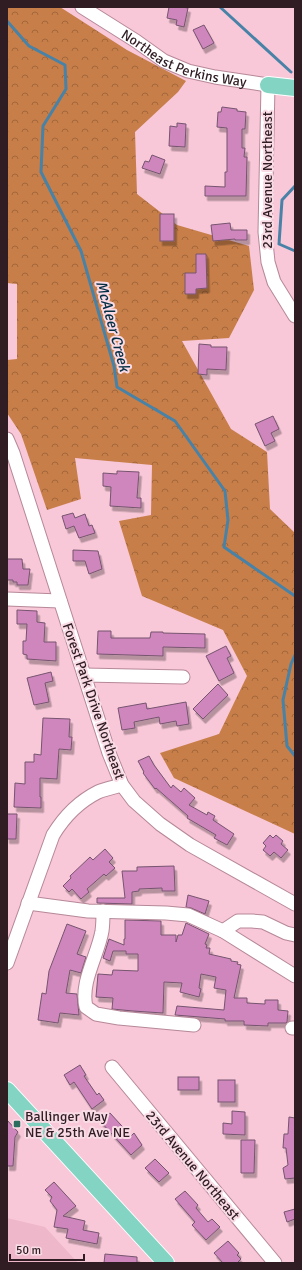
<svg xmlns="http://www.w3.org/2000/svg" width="302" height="1270" font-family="Signika,sans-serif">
<defs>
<pattern id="forest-crowns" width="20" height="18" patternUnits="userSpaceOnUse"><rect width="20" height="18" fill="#c77e48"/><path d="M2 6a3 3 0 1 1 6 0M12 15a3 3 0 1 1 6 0" fill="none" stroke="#a2673c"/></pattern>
<filter id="shadow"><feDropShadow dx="2.5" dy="4.5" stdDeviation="0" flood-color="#0004"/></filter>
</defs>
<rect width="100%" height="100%" fill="#f8c7d8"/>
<polygon fill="#eeb8ca" points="7,1218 45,1227 78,1263 7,1263"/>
<polygon fill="url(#forest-crowns)" points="7,7 60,7 127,50 186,81 178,92 135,132 137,194 177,225 249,246 254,290 229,338 182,341 231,429 267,452 270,509 295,533 295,834 174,778 160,753 219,734 247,676 223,630 142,596 119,521 151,515 152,465 75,458 81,499 47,510 21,434 7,413 7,360 17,359 17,284 7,283"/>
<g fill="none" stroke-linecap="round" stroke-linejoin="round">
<g stroke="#4882a7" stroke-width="3">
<polyline points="220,7 291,72"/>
<polyline points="7,21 29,46 65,65 66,89 43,126 41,172 81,251 114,366 117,387 175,421 225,491 228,520 224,547 295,596"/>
<polyline points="295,186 282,200 279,244 295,251"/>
<polyline points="295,655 291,664 283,700 287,746 295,756"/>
</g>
</g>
<g fill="#ce86bd" stroke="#76546e" filter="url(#shadow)">
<polygon points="169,7 182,7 188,8 184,27 176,25 177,20 167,18"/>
<polygon points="204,25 214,43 203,49 193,30"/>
<polygon points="222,107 237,109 237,111 246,112 245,129 242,129 242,148 245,148 244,157 247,157 246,196 205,196 205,186 225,187 225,172 227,172 227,128 217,127 218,112 221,112"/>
<polygon points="177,123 186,124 185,147 169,146 170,126 177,127"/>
<polygon points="152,155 165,160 160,174 142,168 145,161 149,162"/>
<rect x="160" y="214" width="14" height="27"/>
<polygon points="230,223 231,230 247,230 247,240 235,240 235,239 213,241 211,225"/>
<polygon points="196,254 206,254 207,288 196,289 196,294 185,294 185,273 196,273"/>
<polygon points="199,344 211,345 211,347 227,347 226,370 207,369 207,375 198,374"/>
<polygon points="273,416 279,429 271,433 275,441 265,446 255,424"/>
<polygon points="117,471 139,472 137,498 141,498 141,508 110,506 111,487 103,486 103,473 117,474"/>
<polygon points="73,513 75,518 85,514 89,526 92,525 95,533 79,538 74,526 66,529 62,516"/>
<polygon points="73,550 98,551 102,569 89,574 85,561 73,561"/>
<polygon points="7,559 22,559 23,569 30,569 28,585 17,585 17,582 13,582 13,580 7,580"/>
<polygon points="17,610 37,611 37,622 45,623 44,642 56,642 56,661 27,659 27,655 23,654 23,641 26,641 27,624 17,624"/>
<polygon points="98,631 111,631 111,638 150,638 151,632 163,632 163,633 205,634 205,648 163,647 163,656 97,654"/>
<polygon points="226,646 231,656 227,658 234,673 219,681 206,656"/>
<polygon points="51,672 53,681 45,683 49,702 34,705 27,678"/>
<polygon points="218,684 228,695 203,719 193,709"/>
<polygon points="186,702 189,724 177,726 176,721 160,724 159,717 134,722 135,728 122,730 118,708 146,703 147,709"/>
<polygon points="43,718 70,719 69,737 72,737 71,750 59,749 57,779 40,778 40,797 41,797 41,808 14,807 15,783 25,784 25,762 34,762 34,754 41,755"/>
<polygon points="149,756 154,765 171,788 173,785 181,792 184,788 195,798 189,805 207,815 208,812 215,816 213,820 234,834 227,845 214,838 216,835 187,818 188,816 156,788 155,789 143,773 144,772 138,761"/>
<polygon points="7,814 17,814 16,839 7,839"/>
<polygon points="270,835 273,838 276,835 283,841 281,844 288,850 281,858 274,852 270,856 263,850 266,846 263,843"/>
<polygon points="105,849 113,858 109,862 115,868 106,876 104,874 87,889 89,892 81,899 72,889 69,892 63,886 71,878 70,876 90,857 93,860"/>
<polygon points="174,866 175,891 162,891 162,888 139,889 139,891 132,892 132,904 97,903 97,898 125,898 122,871 137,871 137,867"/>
<polygon points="188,895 209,901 205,914 191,908 186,907"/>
<polygon points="125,920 161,921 161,935 176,935 176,942 178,935 182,935 186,923 209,934 205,944 207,945 206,948 210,948 209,954 231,959 231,961 238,962 237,964 241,965 234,998 247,998 247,1003 265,1004 265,1000 278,1000 278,1010 288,1011 287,1022 286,1023 268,1023 268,1026 244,1025 244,1021 225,1021 225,1019 175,1015 177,1006 224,1010 226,990 214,988 216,977 201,974 199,988 201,989 199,997 180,992 182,983 164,982 163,1013 133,1011 112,1009 113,998 96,997 98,974 112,975 113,970 138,971 138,954 126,954 126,951 113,951 110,961 103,958 109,939 124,945 124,939 125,939"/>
<polygon points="67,924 86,931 77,954 86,957 81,973 70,970 66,993 77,994 79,1015 60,1013 58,1023 38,1020 42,993 46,994 49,971"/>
<polygon points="80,1065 86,1075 84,1076 97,1095 99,1093 104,1100 92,1109 74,1082 70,1085 64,1075"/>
<rect x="178" y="1077" width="21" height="13"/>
<rect x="218" y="1080" width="17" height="22"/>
<polygon points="232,1111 245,1112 245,1135 223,1134 223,1123 232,1124"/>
<polygon points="110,1113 131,1136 134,1133 142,1145 131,1155 100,1121"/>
<polygon points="289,1117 295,1118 295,1178 285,1179 283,1168 288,1165 286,1148 283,1148 284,1134 288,1134"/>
<polygon points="7,1120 18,1132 15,1137 13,1166 7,1166"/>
<polygon points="241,1140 255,1140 254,1173 241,1173"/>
<polygon points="155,1159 169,1173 159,1182 145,1168"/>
<polygon points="54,1182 76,1206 63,1216 85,1221 83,1230 99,1233 97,1244 66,1238 68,1229 54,1227 57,1210 50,1201 52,1197 45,1190"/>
<polygon points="185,1191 198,1205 196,1208 208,1222 212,1219 220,1227 206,1240 192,1225 195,1222 175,1199"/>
<polygon points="295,1209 295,1219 287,1222 284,1212"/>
<polygon points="228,1241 239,1253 237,1255 241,1259 237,1263 223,1263 214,1253"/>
<polygon points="105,1254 137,1257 137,1263 104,1263"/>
</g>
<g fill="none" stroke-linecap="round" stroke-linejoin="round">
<g stroke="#b68899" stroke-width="15">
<g id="minor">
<path id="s1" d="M 82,7 L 136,41 L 164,61 L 188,71 L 215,77 L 268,85 L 265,232 L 268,262 L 274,282 L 295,316"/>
<polyline points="7,439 13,453 109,753 122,785 134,801 160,824 190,845 295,904"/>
<polyline points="7,599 60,601"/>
<polyline points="84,675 183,677"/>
<polyline points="28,903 88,911 166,913 188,915 223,931 295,976"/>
<path d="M 103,911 C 103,918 103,924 102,931 C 98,955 80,982 86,1007 L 96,1014 L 119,1018 L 194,1025"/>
<polyline points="223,931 238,921 252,921 263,922 286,933 295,935"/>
<path d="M 7,963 L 53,835 C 64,817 78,802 98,792 C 105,789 115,787 122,785"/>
<polyline points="292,1028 295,1028"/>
<polyline points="112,1067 275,1263"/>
</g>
</g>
<g stroke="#fff" stroke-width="18">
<g id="major">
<polyline points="268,85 295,88"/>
<polyline points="7,1090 166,1263"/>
</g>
</g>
<use href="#minor" stroke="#fff" stroke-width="13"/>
<use href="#major" stroke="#84d4c4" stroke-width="16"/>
</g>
<rect fill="#2b6d5e" stroke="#f9dbe5" stroke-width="1.5" x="13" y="1120" width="8" height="8" rx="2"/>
<g text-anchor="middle" stroke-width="4" stroke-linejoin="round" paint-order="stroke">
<g font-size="14" fill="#2f1d23" stroke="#f9dbe5">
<text dy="5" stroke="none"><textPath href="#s1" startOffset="116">Northeast Perkins Way</textPath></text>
<text transform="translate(267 180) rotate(-90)" y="5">23rd Avenue Northeast</text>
<text transform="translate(94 701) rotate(71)" y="5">Forest Park Drive Northeast</text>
<text transform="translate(193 1165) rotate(50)" y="5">23rd Avenue Northeast</text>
</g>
<g font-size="14" fill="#2f1d23" stroke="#f9dbe5" text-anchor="start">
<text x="25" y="1121">Ballinger Way<tspan x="25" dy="16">NE &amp; 25th Ave NE</tspan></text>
</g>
<g font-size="15" font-style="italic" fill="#032d41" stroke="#f9dbe5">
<text transform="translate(113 326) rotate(75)" y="5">McAleer Creek</text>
</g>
</g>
<rect width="302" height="1270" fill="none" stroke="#2f1d23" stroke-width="16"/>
<path d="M10 1254v6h74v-6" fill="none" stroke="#2f1d23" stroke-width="2"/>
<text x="16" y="1254" font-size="12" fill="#2f1d23" stroke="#f9dbe5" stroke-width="3" paint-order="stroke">50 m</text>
</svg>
